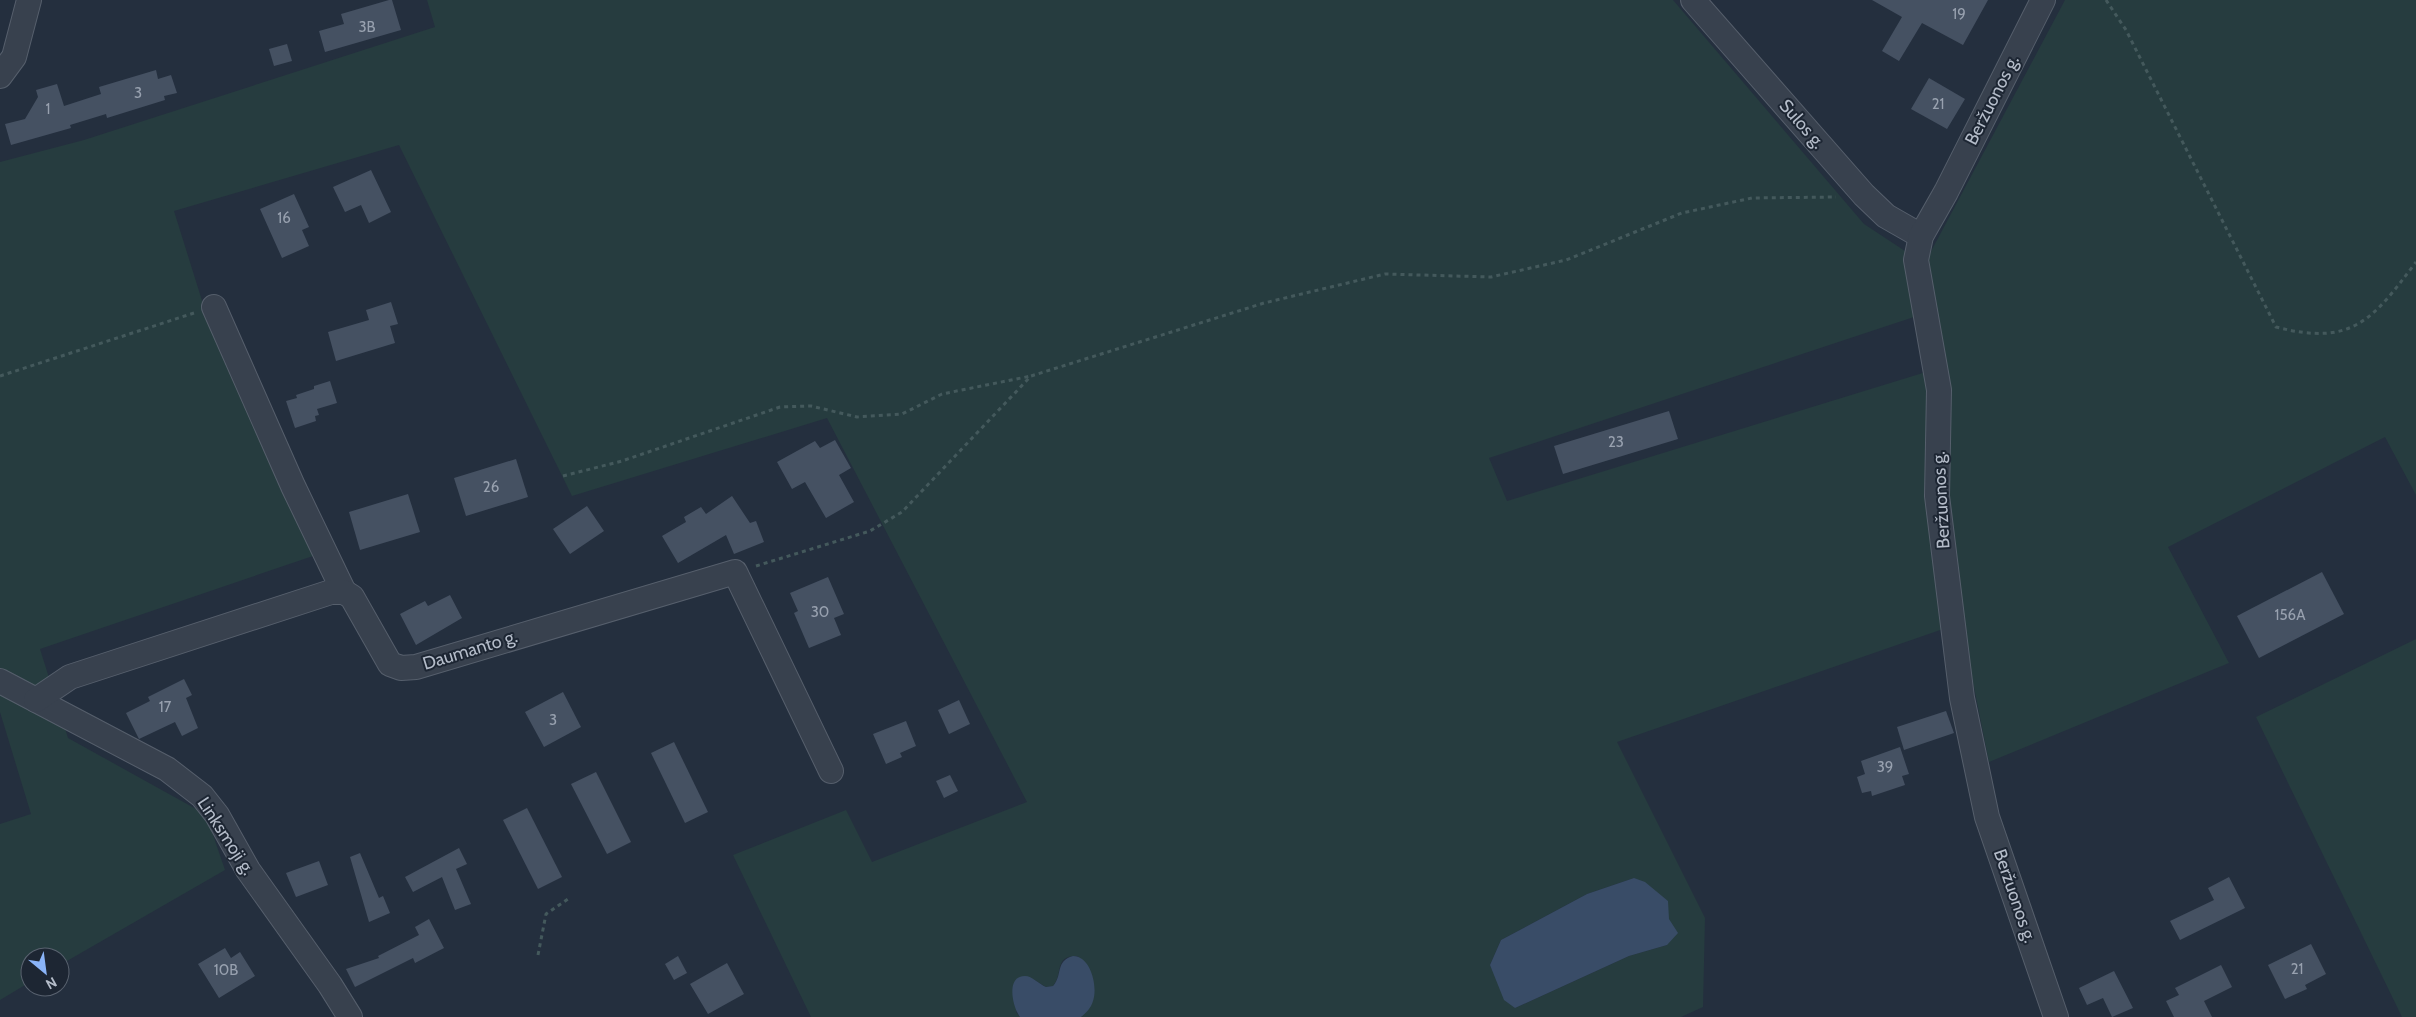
<svg xmlns="http://www.w3.org/2000/svg" width="2416" height="1017" font-family="Cabin,sans-serif">
<rect width="100%" height="100%" fill="#242f3e"/>
<g fill="#263c3f" fill-rule="evenodd">
<path d="M 427,0 L 1673,0 L 1864,224 L 1908,253 L 1917,316 L 1489,458 L 1507,501 L 1926,372 L 1946,628 L 1617,742 L 1705,918 L 1703,1007 L 1681,1017 L 1081,1017 L 1082,1016 L 1078,956 C 1053,955 1064,973 1053,986 L 1046,987 L 1033,979 L 1016,1012 L 1020,1017 L 811,1017 L 733,855 L 846,810 L 872,862 L 1027,802 L 827,418 L 572,496 L 399,145 L 174,211 L 209,323 L 313,556 L 40,649 L 68,738 L 196,809 L 210,826 L 225,870 L 60,965 L 60,957 L 30,957 L 30,982 L 0,1000 L 0,824 L 31,814 L 0,712 L 0,162 L 84,140 L 435,27 ZM 1634,878 L 1668,901 L 1667,945 L 1629,956 L 1515,1008 L 1490,965 L 1501,940 L 1587,894 Z"/>
<polygon points="2065,0 2416,0 2416,495 2385,437 2168,547 2229,663 1989,762 1961,622 1929,299 1928,257"/>
<polygon points="2416,639 2416,1017 2402,1017 2256,717"/>
</g>
<g fill="#394c67">
<polygon points="1634,878 1645,882 1668,901 1669,919 1678,933 1667,945 1629,956 1515,1008 1504,1000 1490,965 1501,940 1587,894"/>
<path d="M 1073,956 C 1091,956 1098,987 1093,1001 C 1091,1008 1086,1013 1081,1017 L 1020,1017 C 1013,1008 1005,976 1025,976 C 1032,976 1039,984 1046,987 L 1053,986 C 1063,975 1055,961 1073,956 Z"/>
</g>
<g fill="#455162">
<polygon points="389,0 392,0 401,30 325,52 319,31 344,24 341,14"/>
<polygon points="1872,0 1988,0 1963,45 1922,23 1899,61 1882,51 1902,17"/>
<polygon points="287,44 292,61 274,66 269,49"/>
<polygon points="156,70 158,79 171,75 177,93 164,96 165,100 107,118 106,114 70,125 71,128 11,145 5,124 25,119 38,97 36,90 57,84 64,106 101,94 99,87"/>
<polygon points="1929,78 1965,99 1947,129 1911,109"/>
<polygon points="371,170 391,212 369,223 361,205 345,212 333,187"/>
<polygon points="294,194 309,227 302,230 309,246 282,258 260,209"/>
<polygon points="391,302 398,324 390,326 395,343 336,361 328,332 369,320 366,310"/>
<polygon points="330,381 337,403 317,409 319,415 315,416 316,421 295,428 286,401 297,398 296,395 314,389 314,386"/>
<polygon points="1669,411 1678,439 1563,474 1554,446"/>
<polygon points="835,440 851,468 839,475 854,502 826,518 805,482 792,489 777,462 815,441 820,448"/>
<polygon points="516,459 528,497 466,516 454,478"/>
<polygon points="408,494 420,532 360,550 349,512"/>
<polygon points="732,496 750,523 756,521 764,542 734,554 726,535 678,563 662,536 686,522 684,517 701,507 706,514"/>
<polygon points="587,506 604,531 570,554 553,529"/>
<polygon points="2322,572 2344,614 2259,658 2237,616"/>
<polygon points="828,577 844,614 834,618 841,635 809,648 794,613 798,611 790,593"/>
<polygon points="450,595 462,618 416,645 400,614 425,601 428,606"/>
<polygon points="184,679 192,695 186,698 198,728 182,736 175,722 139,739 126,713 150,701 148,697"/>
<polygon points="563,692 581,727 544,747 525,712"/>
<polygon points="959,700 970,724 949,734 938,710"/>
<polygon points="1946,711 1954,733 1904,750 1897,727"/>
<polygon points="906,721 916,746 900,753 902,757 886,764 873,734"/>
<polygon points="674,742 708,812 685,823 651,753"/>
<polygon points="1900,747 1909,774 1902,776 1905,785 1872,796 1871,791 1862,793 1857,777 1865,774 1861,761"/>
<polygon points="596,772 631,842 607,854 571,784"/>
<polygon points="950,775 958,791 944,798 936,781"/>
<polygon points="527,808 562,877 538,889 503,820"/>
<polygon points="459,848 467,864 456,869 471,904 455,910 442,877 413,892 405,877"/>
<polygon points="360,853 379,898 383,896 390,913 369,922 350,857"/>
<polygon points="319,861 328,885 296,897 286,873"/>
<polygon points="2229,877 2245,908 2180,940 2170,921 2214,900 2208,888"/>
<polygon points="429,919 444,948 415,963 413,958 355,987 346,969 379,958 378,956 419,935 415,927"/>
<polygon points="2311,944 2326,974 2305,985 2307,989 2285,999 2268,965"/>
<polygon points="225,948 231,958 240,952 255,976 219,998 198,964"/>
<polygon points="678,956 687,973 674,980 665,964"/>
<polygon points="727,963 744,994 708,1014 690,984"/>
<polygon points="2221,965 2232,987 2204,1001 2212,1017 2174,1017 2166,1001 2179,995 2175,988"/>
<polygon points="2114,971 2133,1008 2112,1017 2103,998 2087,1005 2079,988"/>
</g>
<g fill="none" stroke-linecap="round" stroke-linejoin="round">
<g stroke="#565f6c" stroke-width="26">
<g id="minor">
<polyline points="1693,0 1864,195 1886,216 1921,236"/>
<polyline points="2043,0 1946,192 1921,236 1916,260 1939,390 1937,496 1962,698 1987,817 2056,1017"/>
<polyline points="0,76 14,57 29,0"/>
<polyline points="214,307 293,486 344,592"/>
<polyline points="0,681 167,769 202,796 217,815 248,870 330,985 350,1017"/>
<polyline points="36,700 70,677 331,592 344,592 352,597 390,664 401,668 416,667 735,572 831,771"/>
</g>
</g>
<g stroke="#44595c" stroke-width="3" stroke-dasharray="4 4" stroke-linecap="butt">
<path d="M 2106,0 L 2126,30 L 2276,327 C 2353,347 2373,319 2416,262"/>
<polyline points="0,376 194,313"/>
<polyline points="563,476 622,461 780,407 811,406 857,417 902,414 942,394 1031,376"/>
<polyline points="756,566 870,531 902,512 1031,376 1264,303 1385,274 1491,277 1566,260 1682,213 1752,198 1836,197"/>
<polyline points="538,955 546,914 568,899"/>
</g>
<use href="#minor" stroke="#38414e" stroke-width="24"/>
</g>
<g text-anchor="middle" stroke-width="4" stroke-linejoin="round" paint-order="stroke">
<g font-size="15" fill="#98a1af">
<text x="1959" y="19">19</text>
<text x="367" y="32">3B</text>
<text x="138" y="98">3</text>
<text x="1938" y="109">21</text>
<text x="48" y="114">1</text>
<text x="284" y="223">16</text>
<text x="1616" y="447">23</text>
<text x="491" y="492">26</text>
<text x="820" y="617">30</text>
<text x="2290" y="620">156A</text>
<text x="165" y="712">17</text>
<text x="553" y="725">3</text>
<text x="1885" y="772">39</text>
<text x="2297" y="974">21</text>
<text x="226" y="975">10B</text>
</g>
<g font-size="18" fill="#b4bcc9" stroke="#1d2633">
<text transform="translate(1992 100) rotate(-63)" y="6">Beržuonos g.</text>
<text transform="translate(1802 124) rotate(49)" y="6">Sulos g.</text>
<text transform="translate(1941 500) rotate(-93)" y="6">Beržuonos g.</text>
<text transform="translate(470 650) rotate(-17)" y="6">Daumanto g.</text>
<text transform="translate(226 836) rotate(57)" y="6">Linksmoji g.</text>
<text transform="translate(2015 896) rotate(71)" y="6">Beržuonos g.</text>
</g>
</g>
<g transform="translate(45 972) rotate(151)"><circle r="24" fill="#1d2633" stroke="#59626f"/>
<path d="M0-4L9 19L0 12L-9 19Z" fill="#8ab4f8"/>
<text y="-8" font-size="14" font-weight="bold" text-anchor="middle" fill="#b4bcc9">N</text>
</g>
</svg>
